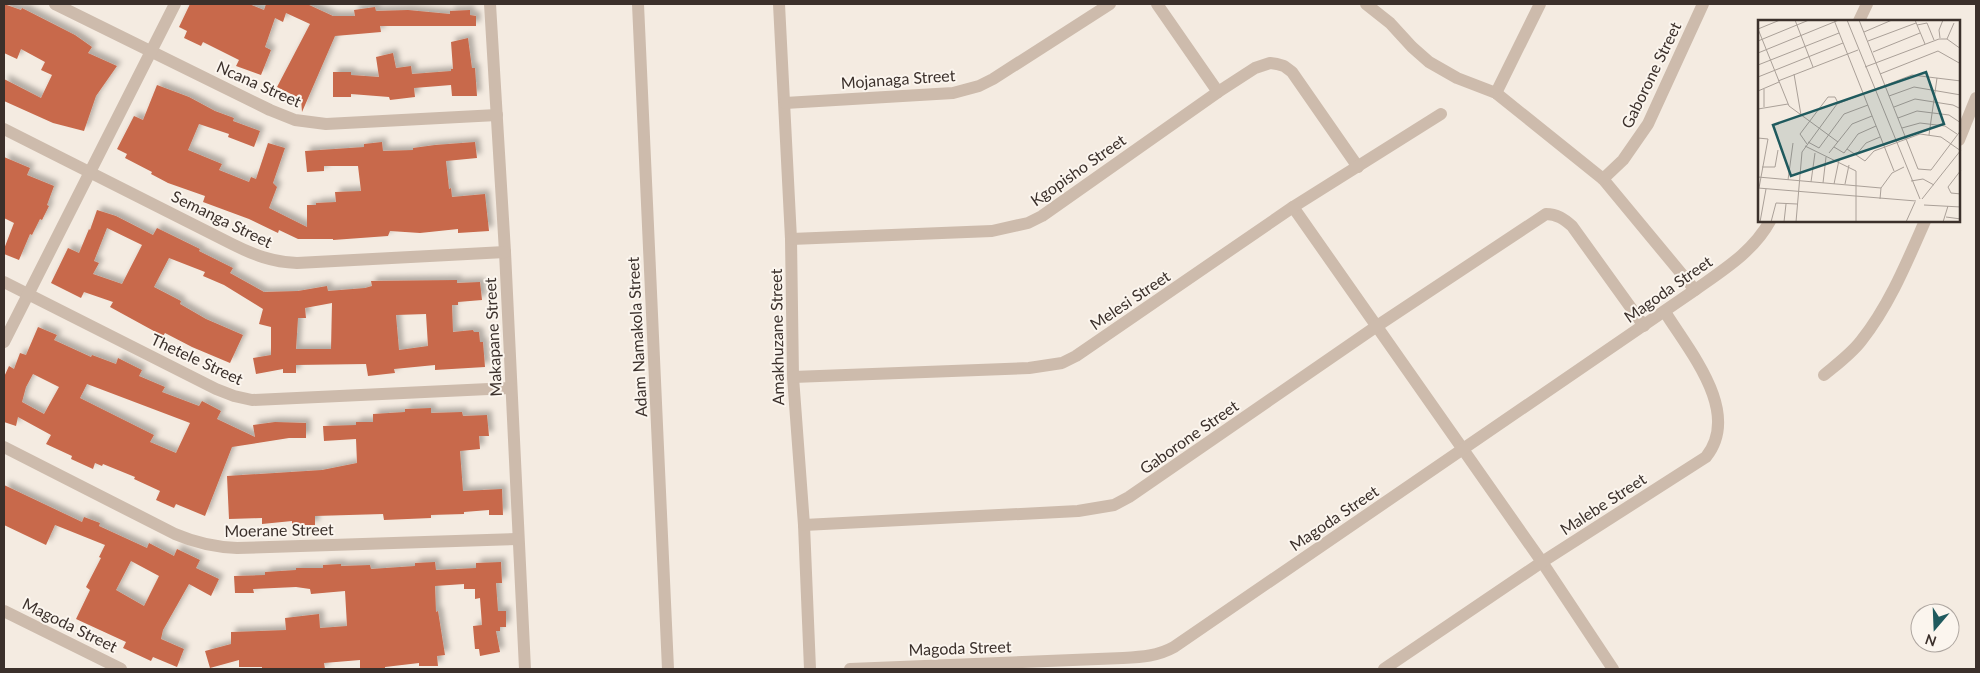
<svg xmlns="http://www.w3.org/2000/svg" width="1980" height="673" font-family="Lato,sans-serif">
<defs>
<filter id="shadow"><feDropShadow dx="4.5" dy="-4.5" stdDeviation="2.5" flood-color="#0004"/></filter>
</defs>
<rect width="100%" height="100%" fill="#f4ebe1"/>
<g fill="#c8694b" fill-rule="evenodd" filter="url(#shadow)">
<polygon points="4,4 21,10 22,8 75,35 92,47 88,53 117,66 96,96 84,131 53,123 4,101 4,79 41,98 52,75 41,70 45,62 21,49 17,59 4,53"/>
<polygon points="190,4 249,4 264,10 266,4 307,4 333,16 355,16 354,10 375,7 376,11 408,10 450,14 450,11 470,10 470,15 476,16 476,26 380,26 381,32 335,36 302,112 301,99 277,87 310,24 286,13 283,22 275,18 265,47 271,50 261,75 236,66 239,60 203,42 201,46 184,38 187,31 179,27"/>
<polygon points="468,38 472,68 475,68 477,96 452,96 451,85 414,88 415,97 390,100 389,97 351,94 351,97 333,97 333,72 351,72 351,75 379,77 376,57 393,53 396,68 411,66 412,74 451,71 451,69 453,69 451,42"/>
<polygon points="157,85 189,97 215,111 234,118 233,121 260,131 254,147 228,137 229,134 199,124 188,150 222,164 219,170 249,182 251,177 256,179 268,143 285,148 273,183 277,187 269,208 307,227 307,205 316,205 316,203 336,202 335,192 361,191 358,166 324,166 324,171 307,172 305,151 364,147 364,144 382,142 383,151 413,150 413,148 435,145 475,142 477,158 446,161 449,189 451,188 452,197 485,194 489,231 458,233 458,229 420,233 390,231 388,236 333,240 333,239 298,239 279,230 278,233 249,219 203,202 205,196 168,183 151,174 152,172 125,158 127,154 117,149 134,116 143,120"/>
<polygon points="4,157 30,168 27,175 54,186 47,205 49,206 42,220 40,219 32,235 30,234 19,260 4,254 4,249 14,223 4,218"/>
<path d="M 97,210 L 116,216 L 153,235 L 157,228 L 200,249 L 199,251 L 233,268 L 230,273 L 264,292 L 298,291 L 327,286 L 328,291 L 365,288 L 372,286 L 371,281 L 457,280 L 457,283 L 480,282 L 482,300 L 458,302 L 458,305 L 452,305 L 453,332 L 473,330 L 474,332 L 479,332 L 480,342 L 483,342 L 485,367 L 435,370 L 435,365 L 394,369 L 395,373 L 368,376 L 366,364 L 296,365 L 296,373 L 283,373 L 283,369 L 256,374 L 253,358 L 271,355 L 271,327 L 259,324 L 263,309 L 224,285 L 203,276 L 205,272 L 169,258 L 154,287 L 181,301 L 180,304 L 206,319 L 243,335 L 230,363 L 192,347 L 165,333 L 163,336 L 110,307 L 113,302 L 84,292 L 81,298 L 51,283 L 68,248 L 79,253 L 89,229 L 90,230 ZM 107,228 L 142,245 L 122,284 L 93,274 L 99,263 L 94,261 ZM 332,303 L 331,349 L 296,349 L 298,318 L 306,318 L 305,308 ZM 426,314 L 428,346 L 399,350 L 396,315 Z"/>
<path d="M 38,327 L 57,335 L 54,340 L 91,357 L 92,355 L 116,364 L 118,358 L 142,370 L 139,376 L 165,387 L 162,392 L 199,406 L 202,401 L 221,411 L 217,419 L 255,437 L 253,425 L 275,422 L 306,423 L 306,438 L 289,438 L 232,447 L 205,516 L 176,504 L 174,508 L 156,500 L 160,491 L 134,479 L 135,477 L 103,464 L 102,466 L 95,463 L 93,469 L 71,459 L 72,456 L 46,444 L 51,435 L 18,417 L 16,426 L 4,422 L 4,377 L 9,366 L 14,369 L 20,353 L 26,355 ZM 33,374 L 59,387 L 44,414 L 22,402 L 26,387 ZM 87,384 L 190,423 L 176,453 L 150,442 L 154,435 L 80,398 Z"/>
<polygon points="431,408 431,413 462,412 463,416 487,415 489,436 479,436 480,449 460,451 463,491 502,489 503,515 489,515 489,510 464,512 464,514 431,515 431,518 384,520 383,514 315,516 315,525 292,525 292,521 262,524 262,518 229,519 227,476 322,470 357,463 356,439 324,441 323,426 356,425 356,422 373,422 373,414 405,412 405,409"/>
<path d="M 4,485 L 82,522 L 84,517 L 100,523 L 99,526 L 147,548 L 149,543 L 174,556 L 177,549 L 200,560 L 196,568 L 219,579 L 211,596 L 189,584 L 163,630 L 161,639 L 184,649 L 177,667 L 153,657 L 151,661 L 123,648 L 126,642 L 76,619 L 90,590 L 86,587 L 101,558 L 99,557 L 105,545 L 55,525 L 46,545 L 4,525 ZM 131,561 L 159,576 L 144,606 L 116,590 Z"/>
<polygon points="435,562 436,570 476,568 476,563 501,562 502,583 496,583 498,611 506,611 506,627 500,627 500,631 496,631 500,652 480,656 479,649 475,649 473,626 482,625 480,598 475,599 475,589 464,589 464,584 435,586 436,612 438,611 445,655 437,656 438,666 419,666 419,663 385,667 385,669 360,669 360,660 324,663 325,669 262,669 262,667 239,667 239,660 210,668 205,651 231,644 231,632 286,630 285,618 319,614 320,628 347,626 345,591 311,594 310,589 296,587 253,589 254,593 235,593 234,576 265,575 265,572 296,570 296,568 323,568 323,565 341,564 341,566 370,565 371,569 415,566 415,563"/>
</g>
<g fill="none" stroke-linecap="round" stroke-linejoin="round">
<g stroke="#cdbbac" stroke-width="12">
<polyline points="55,4 270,110 295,120 326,124 497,115"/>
<polyline points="490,4 505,252 525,669"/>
<polyline points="638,4 668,669"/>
<polyline points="779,4 791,239 793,377 804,525 810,669"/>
<polyline points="1157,4 1218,92"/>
<polyline points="1366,4 1390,23 1412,47 1429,62 1457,78 1496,93 1603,179 1695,290"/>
<polyline points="1859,21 1867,4"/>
<polyline points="1496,93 1540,4"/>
<polyline points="785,103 953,93 979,86 993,79 1110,4"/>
<path d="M 4,129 L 232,244 C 254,255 272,262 297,263 L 505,252"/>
<polyline points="1959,140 1976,98"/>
<polyline points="1603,179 1623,160 1648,124 1703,4"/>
<polyline points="1293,207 1542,562 1613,669"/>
<polyline points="791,239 992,231 1028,223 1042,216 1218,92 1255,68 1270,63 1277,64 1284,66 1292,72 1358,167"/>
<polyline points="4,282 216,389 234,396 252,400 511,388"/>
<polyline points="4,342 175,4"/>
<path d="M 1824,375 C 1836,365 1851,354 1861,341 C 1889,306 1907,262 1925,221"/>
<polyline points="793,377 1029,368 1062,363 1076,356 1293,207 1441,114"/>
<path d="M 4,447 L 175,534 C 196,543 214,547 237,548 L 518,539"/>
<path d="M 804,525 L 1078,511 L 1114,505 L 1129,497 L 1377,326 L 1546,214 C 1557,214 1564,219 1572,226 L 1644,326"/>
<polyline points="4,611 121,669"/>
<path d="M 850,669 L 1123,658 C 1142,657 1158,656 1174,647 L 1695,290 C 1723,270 1753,252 1770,221"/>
<path d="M 1384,669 L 1542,562 L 1706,457 C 1742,412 1689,351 1665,312"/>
</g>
</g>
<g text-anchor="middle" stroke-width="4" stroke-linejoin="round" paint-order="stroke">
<g font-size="16" fill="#3b302b" stroke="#fbf5ee">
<text transform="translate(1651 75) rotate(-64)" y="6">Gaborone Street</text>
<text transform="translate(898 79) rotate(-4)" y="6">Mojanaga Street</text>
<text transform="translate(259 84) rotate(24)" y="6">Ncana Street</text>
<text transform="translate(1078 170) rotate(-35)" y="6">Kgopisho Street</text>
<text transform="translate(222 219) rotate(26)" y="6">Semanga Street</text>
<text transform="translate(1668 289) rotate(-35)" y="6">Magoda Street</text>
<text transform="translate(1130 300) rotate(-34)" y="6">Melesi Street</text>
<text transform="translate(493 337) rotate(-93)" y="6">Makapane Street</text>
<text transform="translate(637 337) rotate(-93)" y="6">Adam Namakola Street</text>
<text transform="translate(777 337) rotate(-91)" y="6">Amakhuzane Street</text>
<text transform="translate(197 359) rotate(25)" y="6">Thetele Street</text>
<text transform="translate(1189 437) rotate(-35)" y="6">Gaborone Street</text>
<text transform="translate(1603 504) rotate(-33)" y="6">Malebe Street</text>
<text transform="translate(1334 518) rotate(-34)" y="6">Magoda Street</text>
<text transform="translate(279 530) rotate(-1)" y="6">Moerane Street</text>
<text transform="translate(70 625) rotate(26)" y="6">Magoda Street</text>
<text transform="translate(960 648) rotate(-2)" y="6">Magoda Street</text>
</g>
</g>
<g transform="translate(1758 20)">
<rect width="202" height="202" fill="#f4ebe1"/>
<path fill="none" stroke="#aaa098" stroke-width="1" d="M 37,0 L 55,47M 76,0 L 136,151M 89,0 L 162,179M 101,0 L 160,149 L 173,150 L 203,110M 157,0 L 167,24M 159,5 L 169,3 L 176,20M 0,9 L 31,86 L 80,122M 0,9 L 22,0M 106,12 L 134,0M 182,18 L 181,10 L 185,0M 189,19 L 196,3M 0,21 L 51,0M 110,21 L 158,3M 115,32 L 162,13M 0,33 L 81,0M 0,45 L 81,13M 107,47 L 181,19 L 189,19 L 203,29M 36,54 L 43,95M 122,54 L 180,31 L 203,44M 0,57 L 85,23M 20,61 L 100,30M 6,69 L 6,87M 0,71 L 21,62M 131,76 L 156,67 L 203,75M 136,87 L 157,79 L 195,85 L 203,89M 0,89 L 30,84M 140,98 L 159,91 L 191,95 L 203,103M 144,108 L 162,103 L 187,106 L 199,114M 171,115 L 179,58M 0,118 L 10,119 L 1,168M 50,122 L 61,128 L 86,94 L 110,85M 49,124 L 42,114 L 70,77 L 77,77 L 80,83M 47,126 L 98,151 L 98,166M 76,127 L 86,133 L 100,114 L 118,106M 89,129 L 107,141 L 116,131 L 162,114 L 183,117 L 203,131M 71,133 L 94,104 L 114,96M 98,135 L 108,123 L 122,117M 4,147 L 17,147 L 20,130M 203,150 L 190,167 L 193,173 L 203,174M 0,157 L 123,168M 30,160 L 35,123M 153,161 L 165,159 L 176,165M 53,162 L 57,133M 65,163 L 68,137M 76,164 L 81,140M 87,164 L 91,145M 98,166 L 98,202M 0,168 L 158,181M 122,179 L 123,168 L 134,153 L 146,147M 164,179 L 203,130M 166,185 L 203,187M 188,197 L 203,199M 2,202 L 8,169M 13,202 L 18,183 L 39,184M 26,202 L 28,184M 38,202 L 44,132 L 79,84 L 154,55 L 203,61M 148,202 L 157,182M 185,202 L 190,186"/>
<path fill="#1f5a5e" fill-opacity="0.15" stroke="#1f5a5e" stroke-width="2.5" d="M 168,52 L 186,104 L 33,156 L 15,105 Z"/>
<rect width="202" height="202" fill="none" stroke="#3b302b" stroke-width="2.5"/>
</g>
<rect width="1980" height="673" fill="none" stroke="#3b302b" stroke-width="10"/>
<g transform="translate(1935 628) rotate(199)"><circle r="24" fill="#fbf5ee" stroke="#aea6a0"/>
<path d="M0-4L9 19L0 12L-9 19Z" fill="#1f5a5e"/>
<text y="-8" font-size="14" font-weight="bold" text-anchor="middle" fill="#3b302b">N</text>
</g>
</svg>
